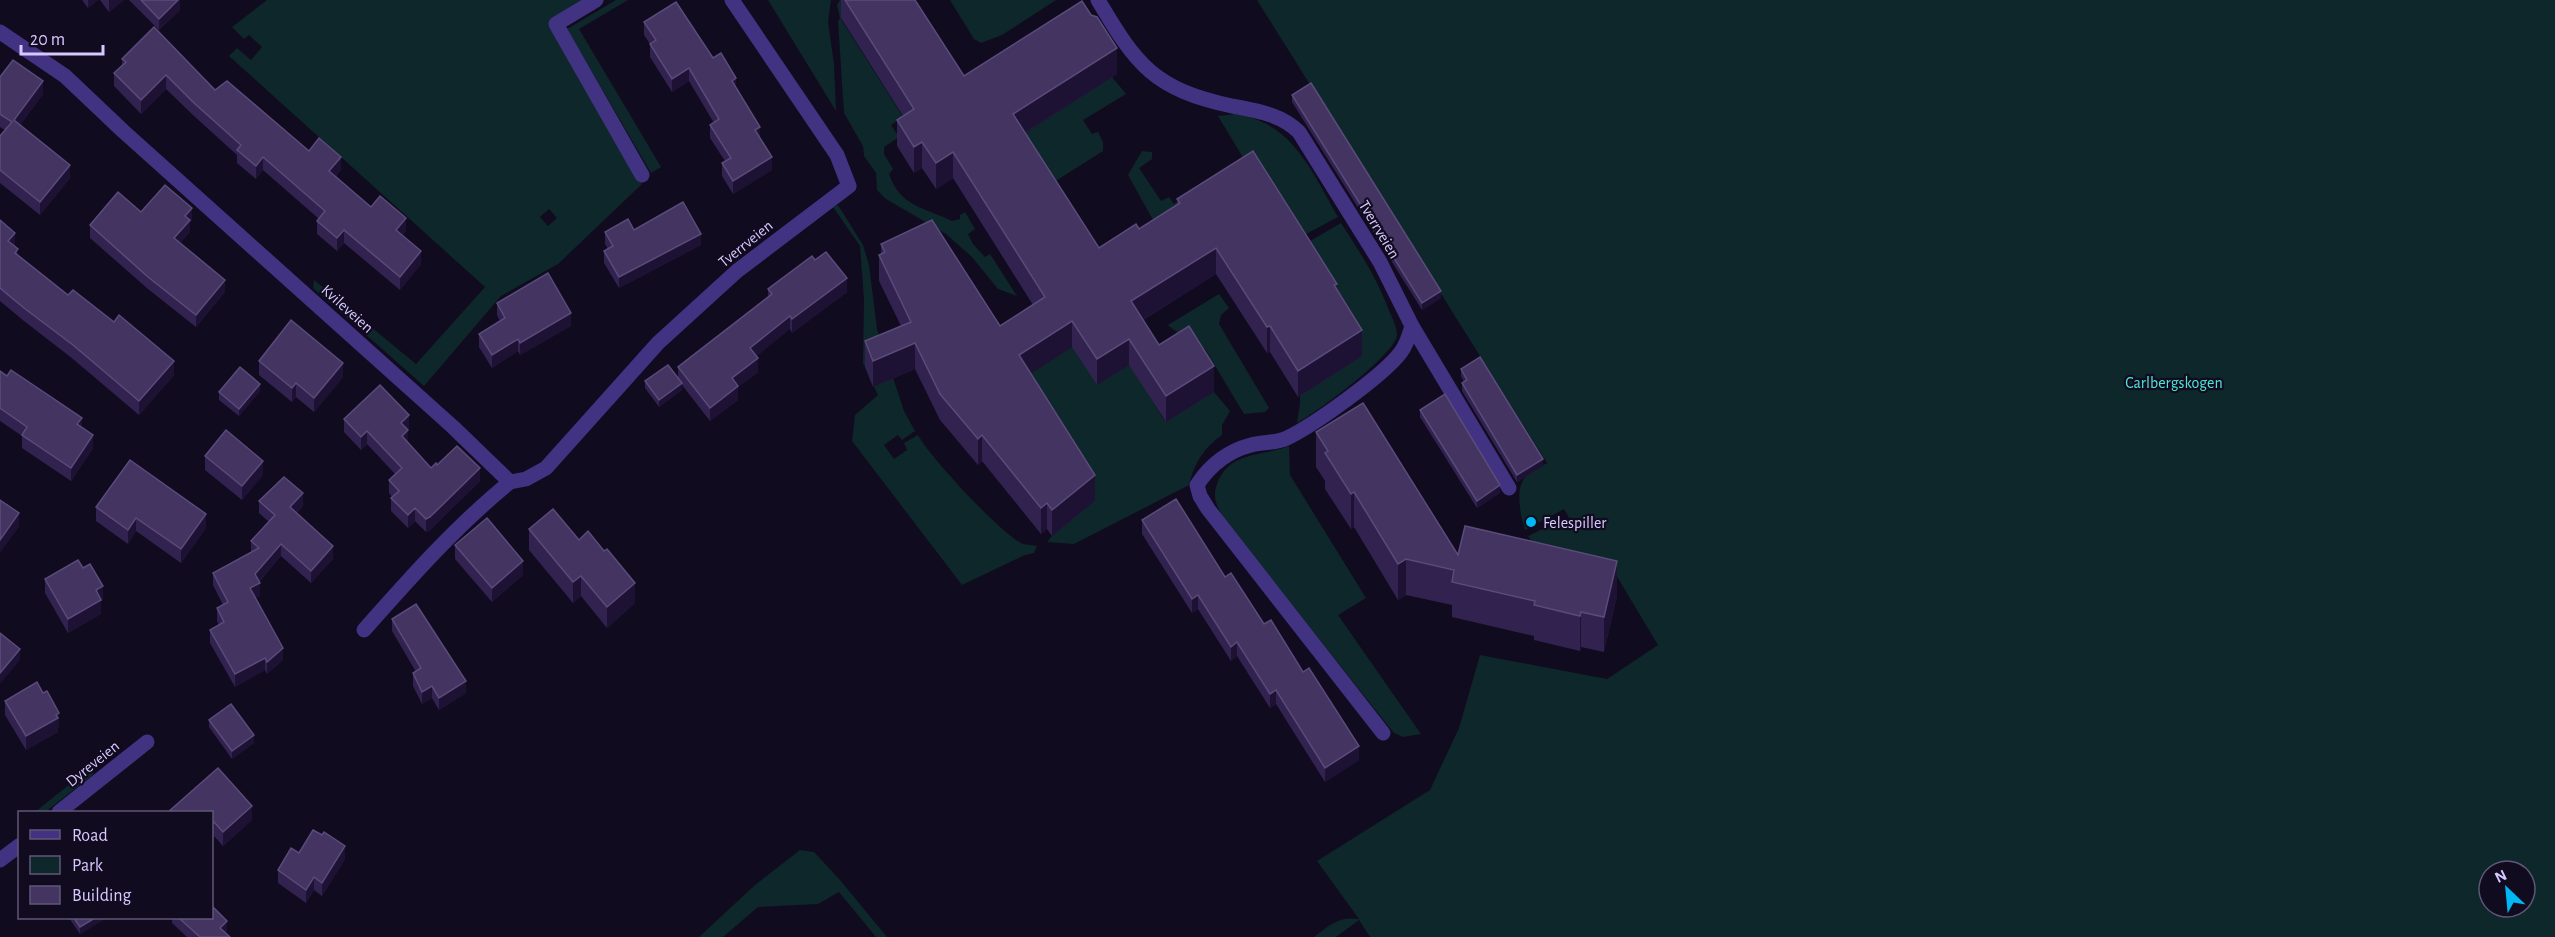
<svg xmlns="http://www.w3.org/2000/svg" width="2555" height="937" font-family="'Alegreya Sans',sans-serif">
<rect width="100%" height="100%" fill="#110b1f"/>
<g fill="#0d272a" fill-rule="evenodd">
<path d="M 267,0 L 589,0 L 552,22 L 572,63 L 642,184 L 558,264 L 501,296 L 424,386 L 313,288 L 314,280 L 416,364 L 485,287 L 229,56 L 237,48 L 251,60 L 262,47 L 249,35 L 244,39 L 232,27 ZM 549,209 L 557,218 L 548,226 L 540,217 Z"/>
<polygon points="616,0 628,0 579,29 661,167 651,173 567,29"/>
<polygon points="768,0 831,0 828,22 834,64 836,111"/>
<path d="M 840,0 L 855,0 L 841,19 L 903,117 L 891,125 L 899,137 L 884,147 L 884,154 L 893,169 L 889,174 C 900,207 926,208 952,221 L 960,219 L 960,215 L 965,212 L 975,229 L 968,234 L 973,244 L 985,257 L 990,254 L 1017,296 L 998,289 L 972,257 L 946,234 L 886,199 L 877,190 L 876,173 L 864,156 L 863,146 L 844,113 L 838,21 L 840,18 L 837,5 Z"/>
<polygon points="950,0 1056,0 1002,35 981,43 974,39"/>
<path d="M 1257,0 L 2555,0 L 2555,937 L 1370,937 L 1359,920 L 1336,937 L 1314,937 C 1330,925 1338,916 1359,919 L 1317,861 L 1430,790 L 1459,728 L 1480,655 L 1607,679 L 1658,645 L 1610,565 L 1532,542 L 1528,536 L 1555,523 L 1558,528 L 1571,521 L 1564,509 L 1525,530 C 1521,517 1515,491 1524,479 C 1528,472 1541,467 1547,463 ZM 2489,871 L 2525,871 L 2525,907 L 2489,907 Z"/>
<polygon points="1112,77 1126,94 1083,120 1092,134 1098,132 1103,142 1103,151 1054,182 1024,134"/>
<path d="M 1235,114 C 1293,122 1312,172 1338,217 L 1293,241 L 1218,116 Z"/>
<polygon points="1142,151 1152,152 1152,159 1139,168 1161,201 1169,197 1174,204 1179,200 1185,209 1157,227 1128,175"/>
<path d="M 838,205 L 863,245 L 869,265 L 877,329 L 904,411 L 915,431 L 902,440 L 898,435 L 884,445 L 894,459 L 907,450 L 904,443 L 918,435 C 929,456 1002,535 1023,544 C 1027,545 1033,545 1037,546 L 1034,553 L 1025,555 L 962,585 L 852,441 L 855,415 L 878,395 L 863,363 L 864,299 L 860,246 L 833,207 Z"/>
<path d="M 1341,223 C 1360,252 1378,280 1390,313 C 1393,319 1397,328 1397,335 C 1396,354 1316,413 1297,423 L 1300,404 L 1298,248 Z"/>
<path d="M 1219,294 L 1229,308 L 1221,315 L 1219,324 L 1269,408 L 1265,412 L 1244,414 L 1205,349 C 1194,337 1179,336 1168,325 Z"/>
<path d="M 1072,347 L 1130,364 L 1164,420 L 1214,392 L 1230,411 L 1222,425 L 1222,435 C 1204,447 1194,464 1189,485 L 1074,544 L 1047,542 L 1052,536 L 1019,381 Z"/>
<path d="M 1289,446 L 1290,475 L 1366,598 L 1338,615 L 1421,734 L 1403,737 L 1394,733 C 1351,680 1309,626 1266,572 C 1251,553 1223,525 1216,502 C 1214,497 1215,489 1217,484 C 1229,451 1261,457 1289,446 Z"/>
<polygon points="90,768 94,774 45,812 35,812"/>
<polygon points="800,850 814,852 840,880 887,937 876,937 839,892 818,904 758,907 723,937 699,937 755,885"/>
</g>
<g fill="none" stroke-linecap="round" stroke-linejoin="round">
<g stroke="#413282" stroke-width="15">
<polyline points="596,0 556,24 642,175"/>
<path d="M 1098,0 C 1137,66 1154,89 1232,106 C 1257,111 1281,114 1299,132 L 1380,262 L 1412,326 C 1409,336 1407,344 1401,352 C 1384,375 1314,425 1287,438 C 1275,444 1264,441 1251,445 C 1228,451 1210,465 1197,485 L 1200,496 L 1208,509 L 1383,733"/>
<path d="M 0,32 L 65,76 L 123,131 L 453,427 L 510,482 C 456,526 410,578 364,630"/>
<polyline points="1412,326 1509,488"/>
<polyline points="510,482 526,479 546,468 658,343 737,271 849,186 837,155 732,0"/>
<polyline points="59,812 147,742"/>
<polyline points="0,860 20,845"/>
</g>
</g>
<g fill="#31224f">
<polygon points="82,0 98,0 88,8"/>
<polygon points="100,0 124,0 109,12"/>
<polygon points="129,0 180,0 180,10 159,30"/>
<polygon points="841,0 915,0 964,76 1117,74 1025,133 1099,248 1139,229 1177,205 1177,199 1337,290 1362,356 1298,397 1270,352 1267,353 1216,274 1143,320 1159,345 1214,392 1166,422 1129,365 1097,385 1072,347 1031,373 1095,501 1052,536 1047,529 1041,534 982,461 978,465 940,420 915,369 873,387 865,367 865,341 901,326 879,281 879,255 881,254 881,244 1000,326 1033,305 953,178 936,189 922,168 914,173 897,146 897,120 903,116 841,18"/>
<polygon points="644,22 713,58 736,88 760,138 772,170 733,194 722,176 722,163 725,161 710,138 710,125 714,123 689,81 672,92 650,57 650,44 644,35"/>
<polygon points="122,59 215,90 309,151 341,170 336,176 371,207 406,231 402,236 421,264 400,290 344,243 337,251 317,234 317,221 319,219 263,170 256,179 237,163 237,155 194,116 166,89 141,114 114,86 114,73 122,66"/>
<polygon points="0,77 43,94 20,125 70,178 40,215 0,183 0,136 5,130 0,127"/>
<polygon points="1292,95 1441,298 1422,310 1292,102"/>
<polygon points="0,220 15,246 18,255 68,295 174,375 139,415 73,359 24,321 0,301"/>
<polygon points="192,220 190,222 190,232 180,243 225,292 196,327 148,289 90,238 90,225"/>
<polygon points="634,230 701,245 619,288 604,263 604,251 608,249 605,244 605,232"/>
<polygon points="768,289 847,292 792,333 790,329 756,356 758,372 738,387 738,400 710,421 682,385 682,390 659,407 645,388 645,381 678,379 678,367 768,297"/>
<polygon points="497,303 571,326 520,355 518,351 492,368 479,347 479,334 500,321 497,315"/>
<polygon points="259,361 343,377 314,412 296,397 292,402 259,375"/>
<polygon points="1461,369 1543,466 1517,482 1462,391 1462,383 1464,382 1461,376"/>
<polygon points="0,371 82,427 93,448 71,481 22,448 22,436 0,421"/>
<polygon points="260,391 239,416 219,400 219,392"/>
<polygon points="1420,410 1500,493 1477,508 1420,417"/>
<polygon points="344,419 409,428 407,430 408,442 431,468 437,465 480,481 430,530 426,532 415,521 408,528 391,511 391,498 392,497 389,493 389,480 395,474 367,444 361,450 344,432"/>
<polygon points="1316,432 1458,555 1617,596 1604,652 1581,647 1580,651 1534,640 1534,636 1452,617 1452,605 1406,595 1398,600 1354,527 1351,529 1325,489 1325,481 1316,467"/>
<polygon points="205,456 263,475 242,500 205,470"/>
<polygon points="259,501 303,506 297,513 333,559 311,583 281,556 259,582 260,596 255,598 283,660 267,674 265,670 235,687 210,643 210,630 219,625 217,621 217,608 223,605 213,585 213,573 251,553 251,541 269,522 259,513"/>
<polygon points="96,507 206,528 181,563 136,531 128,544 96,521"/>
<polygon points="1142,520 1225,577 1264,624 1359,760 1325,782 1276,704 1270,708 1237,656 1231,661 1198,609 1192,613 1142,534"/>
<polygon points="529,529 579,540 635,603 607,628 581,596 573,603 529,550"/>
<polygon points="455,545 523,575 492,602 455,559"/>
<polygon points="45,579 103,600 101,601 101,614 68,633 45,593"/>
<polygon points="392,619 466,693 439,710 432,698 422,704 413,686 413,673 416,672 392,631"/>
<polygon points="5,701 59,727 58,728 58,732 26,750 5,715"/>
<polygon points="209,720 254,743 232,759 209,727"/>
<polygon points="212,813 252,820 223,846 214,836 212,838"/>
<polygon points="299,853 345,859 322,896 314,890 306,903 278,883 278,870"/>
<polygon points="69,918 106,918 80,934"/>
<polygon points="172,918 212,918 227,933 226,934 230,937 187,937 172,923"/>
</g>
<g fill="#1d1134">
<polygon points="88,0 98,0 88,8"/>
<polygon points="109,0 124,0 109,12"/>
<polygon points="178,0 180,0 180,10 159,30 159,19"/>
<polygon points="1117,48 1117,74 1013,140 1013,114"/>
<polygon points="689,68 689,81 672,92 672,79"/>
<polygon points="166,75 166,89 141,114 141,100"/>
<polygon points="736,78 736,91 732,81"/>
<polygon points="43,81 43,94 14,133 14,120"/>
<polygon points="760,127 760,140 755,130"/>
<polygon points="922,142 922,168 914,173 914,147"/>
<polygon points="953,152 953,178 936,189 936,163"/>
<polygon points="263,157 263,170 256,179 256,166"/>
<polygon points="341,157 341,170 329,184 329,171"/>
<polygon points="772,157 772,170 733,194 733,181"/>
<polygon points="70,165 70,178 40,215 40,202"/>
<polygon points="192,208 192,220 190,222 190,232 174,250 174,238 185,216"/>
<polygon points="406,218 406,231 396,243 396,230"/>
<polygon points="344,230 344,243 337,251 337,238"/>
<polygon points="15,233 15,247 8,241"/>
<polygon points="701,234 701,245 619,288 619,277"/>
<polygon points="1216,248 1216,274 1131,327 1131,301"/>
<polygon points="421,251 421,264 400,290 400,277"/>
<polygon points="847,278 847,292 792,333 792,319"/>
<polygon points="225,280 225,292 196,327 196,315"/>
<polygon points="1441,291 1441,298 1422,310 1422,303"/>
<polygon points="571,313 571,326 520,355 520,343"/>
<polygon points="790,316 790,329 750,362 750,348"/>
<polygon points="1072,321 1072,347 1019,381 1019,355"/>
<polygon points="1270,326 1270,352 1267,353 1267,327"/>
<polygon points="1362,330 1362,356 1298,397 1298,371"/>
<polygon points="518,339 518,351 492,368 492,355"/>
<polygon points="1129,339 1129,365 1097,385 1097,359"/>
<polygon points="915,343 915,369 873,387 873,361"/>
<polygon points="758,358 758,372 738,387 738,400 710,421 710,408 732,378"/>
<polygon points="174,361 174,375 139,415 139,401"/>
<polygon points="343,363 343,377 314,412 314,398"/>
<polygon points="1214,366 1214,392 1166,422 1166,396"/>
<polygon points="296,383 296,397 292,402 292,388"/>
<polygon points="682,383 682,390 659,407 659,400"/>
<polygon points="260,384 260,391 239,416 239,409"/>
<polygon points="409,415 409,428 401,436 401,423"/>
<polygon points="82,418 82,431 77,424"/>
<polygon points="408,430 408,443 402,436"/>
<polygon points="367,431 367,444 361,450 361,437"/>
<polygon points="93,435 93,448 71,481 71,468"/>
<polygon points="982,435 982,461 978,465 978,439"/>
<polygon points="1543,459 1543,466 1517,482 1517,475"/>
<polygon points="263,461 263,475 242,500 242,486"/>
<polygon points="480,468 480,481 430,530 426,532 426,519"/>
<polygon points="1095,475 1095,501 1052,536 1052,510"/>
<polygon points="1500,485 1500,493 1477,508 1477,501"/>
<polygon points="1354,492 1354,527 1351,529 1351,494"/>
<polygon points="303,493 303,506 290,520 290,507"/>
<polygon points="1047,503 1047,529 1041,534 1041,508"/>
<polygon points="415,508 415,521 408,528 408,515"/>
<polygon points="19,513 19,527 0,553 0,540"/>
<polygon points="206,514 206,528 181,563 181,549"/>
<polygon points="136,518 136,531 128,544 128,530"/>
<polygon points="281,544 281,556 255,586 260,583 260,596 250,601 250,588 255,574"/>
<polygon points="333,546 333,559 311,583 311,571"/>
<polygon points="1406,559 1406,595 1398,600 1398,564"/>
<polygon points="523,561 523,575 492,602 492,588"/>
<polygon points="1617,561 1617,596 1604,652 1604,617"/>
<polygon points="581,576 581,596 573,603 573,582"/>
<polygon points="635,583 635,603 607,628 607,607"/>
<polygon points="103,586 103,600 101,601 101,614 68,633 68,619 96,590"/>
<polygon points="1198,595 1198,609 1192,613 1192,599"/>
<polygon points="1581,612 1581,647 1580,651 1580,616"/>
<polygon points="1237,642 1237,656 1231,661 1231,647"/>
<polygon points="283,648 283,660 267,674 267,662"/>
<polygon points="20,649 20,660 0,684 0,673"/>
<polygon points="265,658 265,670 235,687 235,674"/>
<polygon points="466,681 466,693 439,710 439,698"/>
<polygon points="432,686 432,698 422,704 422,692"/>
<polygon points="1276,690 1276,704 1270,708 1270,694"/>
<polygon points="59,713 59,727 58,728 58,732 26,750 26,736"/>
<polygon points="254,735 254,743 232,759 232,751"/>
<polygon points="1359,746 1359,760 1325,782 1325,768"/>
<polygon points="252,806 252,820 223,846 223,832"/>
<polygon points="214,822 214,836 212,838 212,824"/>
<polygon points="345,846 345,859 322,896 322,883"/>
<polygon points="314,877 314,890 306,903 306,890"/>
<polygon points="95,918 106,918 80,934 80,927"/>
<polygon points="227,921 227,933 223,937 220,928"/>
</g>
<g fill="#433462" stroke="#5a4b7b" stroke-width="1.5">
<polygon points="141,0 178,0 159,19"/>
<polygon points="845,0 915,0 964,76 1082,1 1091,15 1097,17 1117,48 1013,114 1099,248 1136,224 1139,229 1180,203 1177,199 1253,151 1337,284 1334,285 1362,330 1298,371 1270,326 1267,327 1216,248 1131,301 1159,345 1189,326 1214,366 1166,396 1129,339 1097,359 1072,321 1019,355 1095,475 1052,510 1047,503 1041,508 982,435 978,439 940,394 915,343 873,361 865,341 911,322 879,255 885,252 881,244 932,220 1000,326 1045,297 953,152 936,163 922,142 914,147 897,120 914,109"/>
<polygon points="676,2 713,58 721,53 736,78 732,81 760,127 755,130 772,157 733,181 722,163 731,158 710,125 719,119 689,68 672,79 650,44 656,40 644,22"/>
<polygon points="154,27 215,90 227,81 309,151 319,138 341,157 329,171 371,207 380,196 406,218 396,230 421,251 400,277 344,230 337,238 317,221 325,211 263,157 256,166 237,150 241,145 194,103 166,75 141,100 114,73 126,62 122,59"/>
<polygon points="13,60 43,81 14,120 70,165 40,202 0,170 0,136 12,122 0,114 0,77"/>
<polygon points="1311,83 1441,291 1422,303 1292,95"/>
<polygon points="165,185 192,208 185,216 190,220 174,238 225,280 196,315 148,277 90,225 118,192 141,212"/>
<polygon points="683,202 701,234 619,277 604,251 613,246 605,232 628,219 634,230"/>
<polygon points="0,220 15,233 8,241 18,249 15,253 68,295 73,290 114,322 119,315 174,361 139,401 73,345 24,308 0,288"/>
<polygon points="826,252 847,278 792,319 790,316 750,348 758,358 732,378 738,386 710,408 678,367 772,294 768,289 812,256 815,260"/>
<polygon points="548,273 571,313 520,343 518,339 492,355 479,334 505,318 497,303"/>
<polygon points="291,320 343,363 314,398 296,383 292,388 259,361"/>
<polygon points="1480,357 1543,459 1517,475 1462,383 1467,380 1461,369"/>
<polygon points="668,365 682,383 659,400 645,381"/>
<polygon points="240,367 260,384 239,409 219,392"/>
<polygon points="11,370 82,418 77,424 93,435 71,468 22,435 27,427 0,408 0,371 7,376"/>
<polygon points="380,385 409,415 401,423 408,430 402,436 431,468 436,463 437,465 457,446 480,468 430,517 426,519 415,508 408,515 391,498 399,491 389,480 402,468 367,431 361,437 344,419"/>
<polygon points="1445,394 1500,485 1477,501 1420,410"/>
<polygon points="1363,403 1458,555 1465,526 1617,561 1604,617 1581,612 1580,616 1534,605 1535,601 1452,582 1454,570 1406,559 1398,564 1354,492 1351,494 1325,453 1328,451 1316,432"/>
<polygon points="226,430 263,461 242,486 205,456"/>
<polygon points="130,460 206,514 181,549 136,518 128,530 96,507"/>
<polygon points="284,477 303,493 290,507 333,546 311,571 281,544 255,574 260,583 250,588 283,648 267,662 265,658 235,674 210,630 224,622 217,608 228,602 213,573 259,548 251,541 275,515 259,501"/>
<polygon points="1176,499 1225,577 1231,573 1264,624 1271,620 1303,672 1309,668 1359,746 1325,768 1276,690 1270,694 1237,642 1231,647 1198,595 1192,599 1142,520"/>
<polygon points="0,500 19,513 0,540"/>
<polygon points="553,509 579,540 588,531 604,551 607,549 635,583 607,607 581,576 573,582 529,529"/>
<polygon points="487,518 523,561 492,588 455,545"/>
<polygon points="78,560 83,568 90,564 103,586 96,590 101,600 68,619 45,579"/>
<polygon points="416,604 466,681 439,698 432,686 422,692 413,673 421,668 392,619"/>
<polygon points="0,633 20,649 0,673"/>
<polygon points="37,682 43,693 47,691 59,713 56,715 58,718 26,736 5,701"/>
<polygon points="231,704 254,735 232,751 209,720"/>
<polygon points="218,768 252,806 223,832 214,822 212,824 212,813 167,813"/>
<polygon points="313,830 322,835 324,832 345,846 322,883 314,877 306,890 278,870 291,848 299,853"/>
<polygon points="212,906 227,921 220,928 230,937 200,937 179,918 212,918"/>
<polygon points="74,918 95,918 80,927"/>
</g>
<circle fill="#00b8f4" stroke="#110b1f" stroke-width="2" cx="1531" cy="522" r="6"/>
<g text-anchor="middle" stroke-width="4.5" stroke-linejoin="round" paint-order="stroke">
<g font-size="16" fill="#d7c9ff" stroke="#110b1f">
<text transform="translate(1380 229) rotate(59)" y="6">Tverrveien</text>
<text transform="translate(745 243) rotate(-39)" y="6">Tverrveien</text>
<text transform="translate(348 308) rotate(42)" y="6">Kvileveien</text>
<text transform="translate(92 763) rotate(-39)" y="6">Dyreveien</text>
</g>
<g font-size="16" fill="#4de7d7" stroke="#110b1f">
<text x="2174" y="388">Carlbergskogen</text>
</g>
<g font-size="16" fill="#d7c9ff" stroke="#110b1f" text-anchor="start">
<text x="1543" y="528">Felespiller</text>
</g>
</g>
<rect x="18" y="811" width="195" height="108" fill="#110b1f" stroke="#605779" stroke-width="1.5"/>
<rect x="30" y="830" width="30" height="9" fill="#413282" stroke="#605779" stroke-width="1.5"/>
<text x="72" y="841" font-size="18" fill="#d7c9ff">Road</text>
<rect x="30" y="856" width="30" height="18" fill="#0d272a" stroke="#605779" stroke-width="1.5"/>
<text x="72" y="871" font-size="18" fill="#d7c9ff">Park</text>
<rect x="30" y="886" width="30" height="18" fill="#433462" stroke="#605779" stroke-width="1.5"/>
<text x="72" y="901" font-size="18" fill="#d7c9ff">Building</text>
<g transform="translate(2507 889) rotate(334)"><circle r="28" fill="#110b1f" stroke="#605779" stroke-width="1.5"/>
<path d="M0-4.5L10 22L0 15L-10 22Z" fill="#00b8f4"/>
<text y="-9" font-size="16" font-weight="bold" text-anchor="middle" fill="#d7c9ff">N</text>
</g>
<path d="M21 45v9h82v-9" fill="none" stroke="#d7c9ff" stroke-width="3"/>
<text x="30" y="45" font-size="18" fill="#d7c9ff" stroke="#110b1f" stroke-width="4.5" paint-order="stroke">20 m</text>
</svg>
